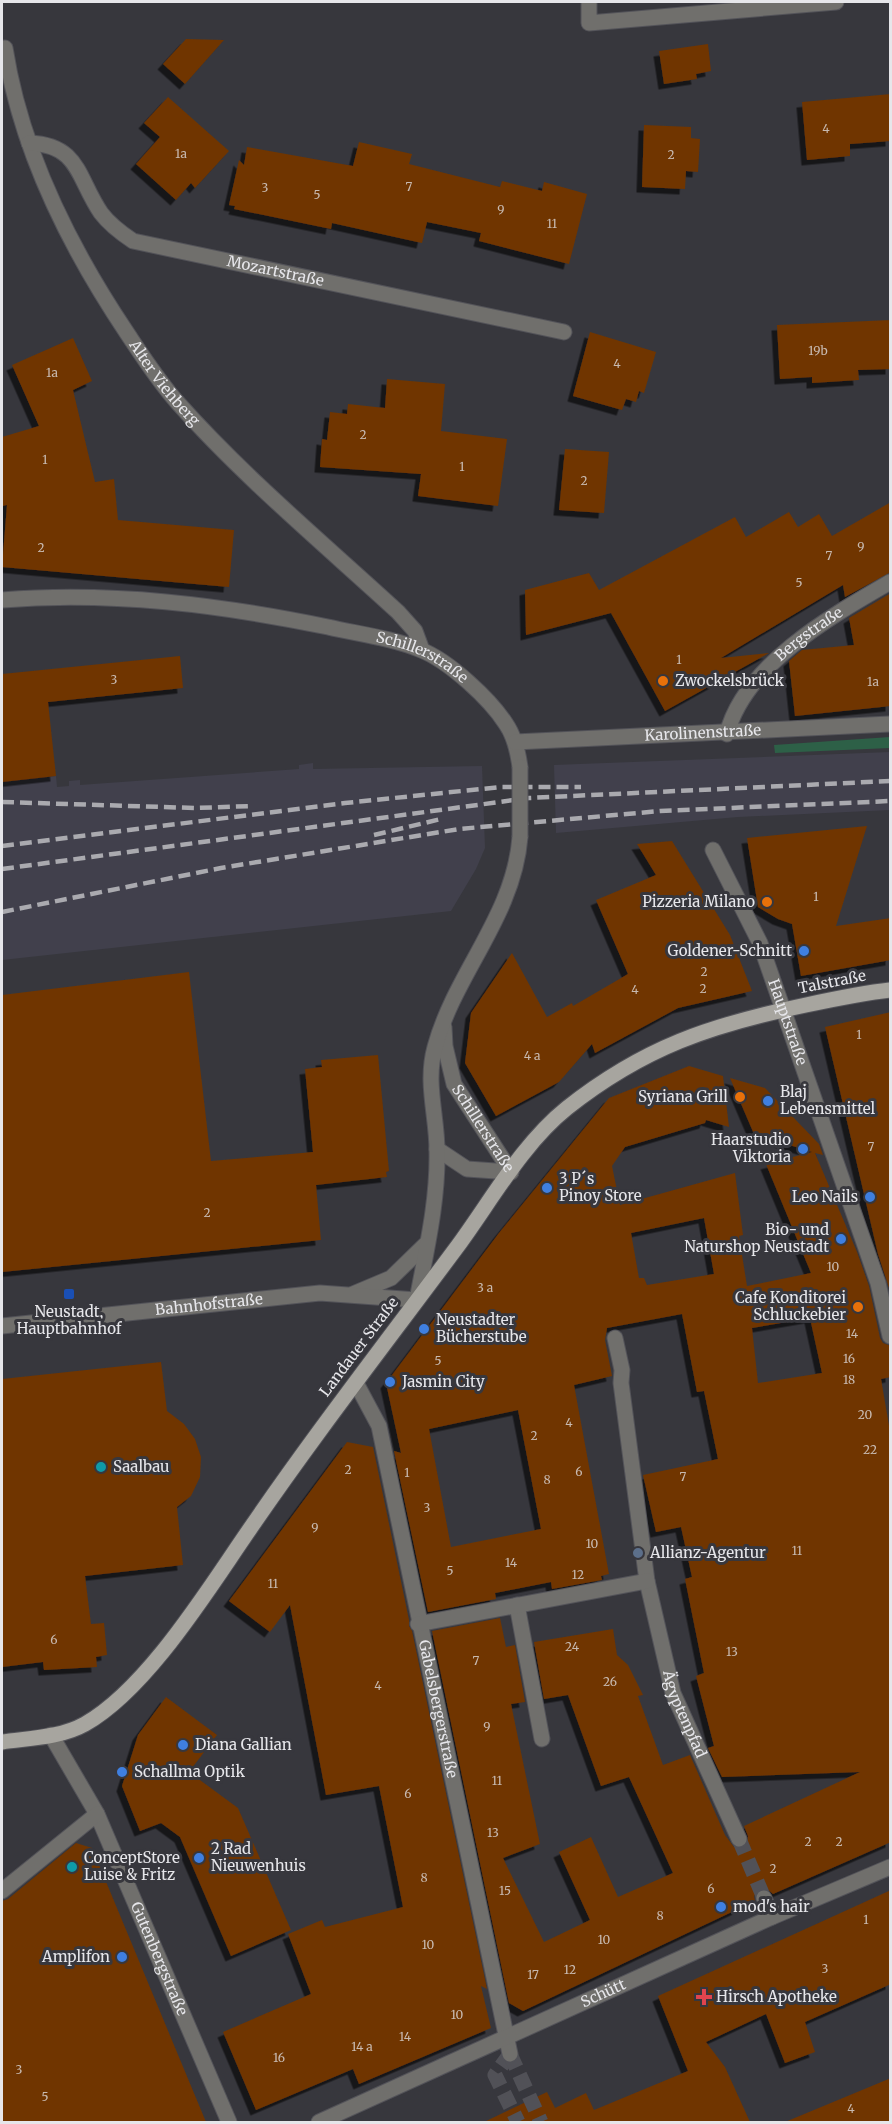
<svg xmlns="http://www.w3.org/2000/svg" width="892" height="2124" font-family="Merriweather,serif">
<defs>
<filter id="shadow"><feDropShadow dx="-5.5" dy="5.5" stdDeviation="0" flood-color="#0009"/></filter>
</defs>
<rect width="100%" height="100%" fill="#37373d"/>
<g fill="#41404c">
<polygon points="890,752 890,810 738,817 556,833 554,765"/>
<polygon points="313,763 313,769 482,766 485,848 476,869 451,911 2,960 2,782 56,776 57,787 69,786 69,781 80,780 80,785 299,769 299,765"/>
</g>
<polygon fill="#2d6047" points="890,737 890,748 775,753 774,745"/>
<g fill="#6f3501" fill-rule="evenodd" filter="url(#shadow)">
<polygon points="186,39 224,40 185,84 163,64"/>
<polygon points="708,44 711,71 696,74 697,79 664,84 659,51"/>
<polygon points="891,94 891,141 850,144 850,156 807,160 802,102"/>
<polygon points="168,97 229,151 195,188 191,183 176,200 136,164 160,137 144,123"/>
<polygon points="644,125 691,127 691,138 700,139 698,172 686,171 685,189 642,187"/>
<polygon points="359,142 412,154 409,164 500,187 502,181 542,191 544,182 587,194 569,264 479,241 481,233 427,222 422,243 332,223 331,229 234,209 235,206 229,205 239,160 244,165 247,147 353,166"/>
<polygon points="891,320 891,369 858,370 859,380 812,383 812,377 780,379 777,325"/>
<polygon points="590,332 656,352 644,393 639,391 636,402 626,399 622,410 573,396"/>
<polygon points="73,338 92,381 73,390 95,482 114,479 118,520 234,530 229,587 2,567 7,505 2,506 2,437 39,426 12,365"/>
<polygon points="387,379 445,384 441,431 507,439 498,506 418,496 421,474 320,467 322,439 327,440 330,412 347,414 348,404 385,408"/>
<polygon points="565,449 609,452 604,513 559,510"/>
<polygon points="891,502 891,572 845,597 843,585 721,658 769,653 665,711 611,613 526,635 525,590 589,573 599,590 735,517 746,537 789,512 798,527 819,514 832,536"/>
<polygon points="891,593 891,706 795,716 789,661 802,650 854,645 849,618"/>
<polygon points="180,656 183,688 48,702 56,776 2,782 2,674"/>
<polygon points="867,826 836,926 891,918 891,960 801,976 792,924 778,919 758,907 747,838"/>
<polygon points="672,841 730,935 752,991 678,1008 595,1053 592,1044 559,1082 496,1116 465,1063 471,1013 512,953 547,1017 572,1003 573,1006 628,974 596,900 656,875 637,844"/>
<polygon points="189,972 211,1161 313,1152 305,1069 322,1067 321,1060 378,1055 389,1171 386,1172 387,1177 316,1185 321,1240 2,1272 2,995"/>
<polygon points="891,1012 891,1294 878,1254 825,1027"/>
<path d="M 689,1066 L 723,1076 L 729,1127 L 706,1120 L 705,1123 L 625,1147 L 612,1166 L 620,1205 L 735,1173 L 743,1235 L 739,1236 L 747,1286 L 811,1273 L 766,1164 L 812,1152 L 754,1134 L 730,1078 L 765,1088 L 819,1144 L 823,1155 L 815,1153 L 857,1252 L 869,1286 L 880,1338 L 883,1343 L 891,1346 L 891,1377 L 881,1379 L 891,1437 L 891,1842 L 773,1894 L 766,1888 L 760,1889 L 754,1896 L 755,1901 L 523,2011 L 509,2003 L 432,1631 L 500,1618 L 506,1647 L 515,1645 L 525,1702 L 511,1704 L 540,1844 L 503,1858 L 544,1942 L 590,1920 L 559,1852 L 591,1837 L 618,1897 L 673,1873 L 629,1777 L 601,1786 L 568,1695 L 544,1699 L 534,1642 L 613,1629 L 617,1655 L 628,1665 L 643,1695 L 638,1696 L 663,1765 L 690,1755 L 725,1835 L 734,1847 L 742,1848 L 747,1844 L 748,1836 L 744,1826 L 860,1772 L 722,1777 L 708,1748 L 714,1746 L 696,1676 L 704,1673 L 685,1579 L 692,1577 L 681,1527 L 656,1532 L 643,1475 L 718,1459 L 704,1391 L 697,1392 L 682,1314 L 607,1328 L 605,1340 L 612,1376 L 574,1385 L 609,1574 L 601,1576 L 602,1580 L 552,1589 L 551,1582 L 495,1593 L 496,1599 L 428,1612 L 394,1451 L 401,1453 L 386,1383 L 499,1233 L 609,1098 ZM 704,1218 L 714,1274 L 647,1285 L 644,1278 L 639,1278 L 631,1233 ZM 810,1318 L 822,1373 L 758,1383 L 752,1328 ZM 518,1410 L 541,1529 L 451,1547 L 429,1429 Z"/>
<polygon points="161,1362 167,1411 184,1424 195,1439 201,1457 200,1477 191,1496 177,1507 183,1565 85,1576 91,1624 104,1623 107,1655 96,1657 97,1667 44,1670 43,1662 2,1667 2,1379"/>
<polygon points="347,1442 373,1447 409,1620 409,1626 412,1631 487,1989 481,1986 491,2028 359,2084 353,2069 256,2110 223,2032 311,1994 288,1934 322,1920 325,1927 403,1907 379,1786 326,1795 290,1605 270,1632 229,1601"/>
<polygon points="166,1697 217,1735 189,1772 238,1808 291,1930 231,1956 180,1837 161,1823 140,1831 122,1786 138,1735"/>
<polygon points="76,1843 92,1848 206,2122 2,2122 2,1901 8,1899"/>
<polygon points="891,1890 891,1984 805,2022 815,2052 785,2063 766,2014 706,2042 725,2067 750,2122 484,2122 547,2092 555,2108 586,2093 594,2110 688,2071 658,1996"/>
<polygon points="891,2078 891,2122 785,2122"/>
</g>
<g fill="none" stroke-linecap="round" stroke-linejoin="round">
<g stroke="#515157" stroke-width="15" stroke-dasharray="15 8" stroke-linecap="butt">
<polyline points="739,1839 764,1898"/>
<polyline points="510,2054 495,2075 518,2122"/>
<polyline points="510,2054 541,2122"/>
</g>
<g stroke="#535359" stroke-width="17">
<g id="minor">
<polyline points="589,2 589,23 836,2"/>
<path id="s1" d="M 5,48 C 21,151 70,248 127,333 C 143,357 159,382 178,403 C 245,478 324,544 398,612 L 415,631 L 422,650"/>
<path id="s2" d="M 29,143 C 80,145 77,178 101,213 C 110,225 121,233 133,241 L 564,332"/>
<path id="s3" d="M 2,600 C 111,591 221,605 328,627 C 358,634 392,638 421,650 C 449,661 490,699 506,724 C 515,737 518,752 520,767"/>
<path id="s4" d="M 727,734 C 744,665 833,615 890,582"/>
<path id="s5" d="M 515,742 L 890,724"/>
<path id="s6" d="M 713,850 L 760,943 L 878,1283 L 890,1336"/>
<path id="s7" d="M 444,1027 L 445,1046 L 454,1084 L 511,1172"/>
<polyline points="437,1149 467,1169 511,1172"/>
<polyline points="353,1294 391,1278 426,1244"/>
<path id="s8" d="M 2,1326 L 320,1293 L 417,1300 C 426,1251 438,1202 437,1151 C 437,1115 425,1083 435,1047 C 455,973 514,916 520,837"/>
<path id="s9" d="M 615,1338 L 622,1370 L 621,1383 L 647,1581 L 673,1693 L 739,1839"/>
<path id="s10" d="M 356,1383 L 379,1426 L 510,2054"/>
<polyline points="517,1605 542,1739"/>
<polyline points="418,1624 647,1581"/>
<path id="s11" d="M 51,1735 L 97,1814 L 229,2122"/>
<polyline points="2,1891 97,1814"/>
<polyline points="764,1898 772,1917"/>
<path id="s12" d="M 319,2122 L 772,1917 L 890,1867"/>
</g>
</g>
<g stroke="#535359" stroke-width="17">
<path id="major" d="M 2,1742 C 29,1738 60,1738 85,1724 C 145,1690 204,1596 243,1539 C 311,1439 385,1344 457,1247 C 491,1201 522,1144 567,1108 C 644,1047 711,1025 806,1005 C 834,999 862,993 890,990"/>
</g>
<use href="#minor" stroke="#706f6c" stroke-width="15"/>
<use href="#major" stroke="#a7a59f" stroke-width="15"/>
<g stroke="#aaaaaf" stroke-width="4.5" stroke-dasharray="12 6" stroke-linecap="butt">
<polyline points="2,802 196,808 252,806"/>
<polyline points="374,835 441,819"/>
<polyline points="2,846 345,803 501,787 581,787"/>
<polyline points="2,869 529,798 890,781"/>
<polyline points="2,912 221,868 459,829 660,811 890,801"/>
</g>
<g stroke="#535359" stroke-width="17" stroke-linecap="butt">
<polyline id="minor-bridge" points="520,837 520,767"/>
</g>
<use href="#minor-bridge" stroke="#706f6c" stroke-width="15"/>
</g>
<g fill="#e8710a" stroke="#37373d" stroke-width="2">
<circle cx="663" cy="681" r="6"/>
<circle cx="767" cy="902" r="6"/>
<circle cx="740" cy="1097" r="6"/>
<circle cx="858" cy="1307" r="6"/>
</g>
<g fill="#3f7fe0" stroke="#37373d" stroke-width="2">
<circle cx="804" cy="951" r="6"/>
<circle cx="768" cy="1101" r="6"/>
<circle cx="803" cy="1149" r="6"/>
<circle cx="547" cy="1188" r="6"/>
<circle cx="870" cy="1197" r="6"/>
<circle cx="841" cy="1239" r="6"/>
<circle cx="424" cy="1329" r="6"/>
<circle cx="390" cy="1382" r="6"/>
<circle cx="183" cy="1745" r="6"/>
<circle cx="122" cy="1772" r="6"/>
<circle cx="199" cy="1858" r="6"/>
<circle cx="721" cy="1907" r="6"/>
<circle cx="122" cy="1957" r="6"/>
</g>
<rect fill="#1a4fb4" stroke="#37373d" stroke-width="2" x="63" y="1288" width="12" height="12" rx="3"/>
<g fill="#0f9aa8" stroke="#37373d" stroke-width="2">
<circle cx="101" cy="1467" r="6"/>
<circle cx="72" cy="1867" r="6"/>
</g>
<circle fill="#5c6f8a" stroke="#37373d" stroke-width="2" cx="638" cy="1553" r="6"/>
<path fill="#e0444e" stroke="#37373d" stroke-width="2" d="M701 1988h6v6h6v6h-6v6h-6v-6h-6v-6h6z"/>
<g text-anchor="middle" stroke-width="6" stroke-linejoin="round" paint-order="stroke">
<g font-size="12" fill="#c8bab0">
<text x="826" y="133">4</text>
<text x="181" y="158">1a</text>
<text x="671" y="159">2</text>
<text x="409" y="191">7</text>
<text x="265" y="192">3</text>
<text x="317" y="199">5</text>
<text x="501" y="214">9</text>
<text x="552" y="228">11</text>
<text x="818" y="355">19b</text>
<text x="617" y="368">4</text>
<text x="52" y="377">1a</text>
<text x="363" y="439">2</text>
<text x="45" y="464">1</text>
<text x="462" y="471">1</text>
<text x="584" y="485">2</text>
<text x="861" y="551">9</text>
<text x="41" y="552">2</text>
<text x="829" y="560">7</text>
<text x="799" y="587">5</text>
<text x="679" y="664">1</text>
<text x="114" y="684">3</text>
<text x="873" y="686">1a</text>
<text x="816" y="901">1</text>
<text x="704" y="976">2</text>
<text x="703" y="993">2</text>
<text x="635" y="994">4</text>
<text x="859" y="1039">1</text>
<text x="532" y="1060">4 a</text>
<text x="871" y="1151">7</text>
<text x="207" y="1217">2</text>
<text x="833" y="1271">10</text>
<text x="485" y="1292">3 a</text>
<text x="852" y="1338">14</text>
<text x="849" y="1363">16</text>
<text x="438" y="1365">5</text>
<text x="849" y="1384">18</text>
<text x="865" y="1419">20</text>
<text x="569" y="1427">4</text>
<text x="534" y="1440">2</text>
<text x="870" y="1454">22</text>
<text x="348" y="1474">2</text>
<text x="579" y="1476">6</text>
<text x="407" y="1477">1</text>
<text x="683" y="1481">7</text>
<text x="547" y="1484">8</text>
<text x="427" y="1512">3</text>
<text x="315" y="1532">9</text>
<text x="592" y="1548">10</text>
<text x="797" y="1555">11</text>
<text x="511" y="1567">14</text>
<text x="450" y="1575">5</text>
<text x="578" y="1579">12</text>
<text x="273" y="1588">11</text>
<text x="54" y="1644">6</text>
<text x="572" y="1651">24</text>
<text x="732" y="1656">13</text>
<text x="476" y="1665">7</text>
<text x="610" y="1686">26</text>
<text x="378" y="1690">4</text>
<text x="487" y="1731">9</text>
<text x="497" y="1785">11</text>
<text x="408" y="1798">6</text>
<text x="493" y="1837">13</text>
<text x="808" y="1846">2</text>
<text x="839" y="1846">2</text>
<text x="773" y="1873">2</text>
<text x="424" y="1882">8</text>
<text x="711" y="1893">6</text>
<text x="505" y="1895">15</text>
<text x="660" y="1920">8</text>
<text x="866" y="1924">1</text>
<text x="604" y="1944">10</text>
<text x="428" y="1949">10</text>
<text x="825" y="1973">3</text>
<text x="570" y="1974">12</text>
<text x="533" y="1979">17</text>
<text x="457" y="2019">10</text>
<text x="405" y="2041">14</text>
<text x="362" y="2051">14 a</text>
<text x="279" y="2062">16</text>
<text x="19" y="2074">3</text>
<text x="45" y="2101">5</text>
<text x="851" y="2113">4</text>
</g>
<g font-size="15" fill="#e6e6ea" stroke="#37373d">
<text dy="5" stroke="none"><textPath href="#s2" startOffset="296">Mozartstraße</textPath></text>
<text dy="5" stroke="none"><textPath href="#s1" startOffset="375">Alter Viehberg</textPath></text>
<text dy="5" stroke="none"><textPath href="#s4" startOffset="132">Bergstraße</textPath></text>
<text dy="5" stroke="none"><textPath href="#s3" startOffset="428">Schillerstraße</textPath></text>
<text dy="5" stroke="none"><textPath href="#s5" startOffset="188">Karolinenstraße</textPath></text>
<text transform="translate(832 982) rotate(-11)" y="5">Talstraße</text>
<text dy="5" stroke="none"><textPath href="#s6" startOffset="188">Hauptstraße</textPath></text>
<text dy="5" stroke="none"><textPath href="#s7" startOffset="111">Schillerstraße</textPath></text>
<text dy="5" stroke="none"><textPath href="#s8" startOffset="208">Bahnhofstraße</textPath></text>
<text transform="translate(359 1347) rotate(-53)" y="5">Landauer Straße</text>
<text dy="5" stroke="none"><textPath href="#s10" startOffset="338">Gabelsbergerstraße</textPath></text>
<text dy="5" stroke="none"><textPath href="#s9" startOffset="384">Ägyptenpfad</textPath></text>
<text dy="5" stroke="none"><textPath href="#s11" startOffset="249">Gutenbergstraße</textPath></text>
<text dy="5" stroke="none"><textPath href="#s12" startOffset="312">Schütt</textPath></text>
</g>
<g font-size="15" fill="#e6e6ea" stroke="#37373d" text-anchor="start">
<text x="675" y="686">Zwockelsbrück</text>
<text x="755" y="907" text-anchor="end">Pizzeria Milano</text>
<text x="792" y="956" text-anchor="end">Goldener-Schnitt</text>
<text x="780" y="1097">Blaj<tspan x="780" dy="17">Lebensmittel</tspan></text>
<text x="728" y="1102" text-anchor="end">Syriana Grill</text>
<text x="791" y="1145" text-anchor="end">Haarstudio<tspan x="791" dy="17">Viktoria</tspan></text>
<text x="559" y="1184">3 P´s<tspan x="559" dy="17">Pinoy Store</tspan></text>
<text x="858" y="1202" text-anchor="end">Leo Nails</text>
<text x="829" y="1235" text-anchor="end">Bio- und<tspan x="829" dy="17">Naturshop Neustadt</tspan></text>
<text x="846" y="1303" text-anchor="end">Cafe Konditorei<tspan x="846" dy="17">Schluckebier</tspan></text>
<text x="69" y="1317" text-anchor="middle">Neustadt,<tspan x="69" dy="17">Hauptbahnhof</tspan></text>
<text x="436" y="1325">Neustadter<tspan x="436" dy="17">Bücherstube</tspan></text>
<text x="402" y="1387">Jasmin City</text>
<text x="113" y="1472">Saalbau</text>
<text x="650" y="1558">Allianz-Agentur</text>
<text x="195" y="1750">Diana Gallian</text>
<text x="134" y="1777">Schallma Optik</text>
<text x="211" y="1854">2 Rad<tspan x="211" dy="17">Nieuwenhuis</tspan></text>
<text x="84" y="1863">ConceptStore<tspan x="84" dy="17">Luise &amp; Fritz</tspan></text>
<text x="733" y="1912">mod's hair</text>
<text x="110" y="1962" text-anchor="end">Amplifon</text>
<text x="716" y="2002">Hirsch Apotheke</text>
</g>
</g>
<rect width="892" height="2124" fill="none" stroke="#e6e6ea" stroke-width="6"/>
</svg>
